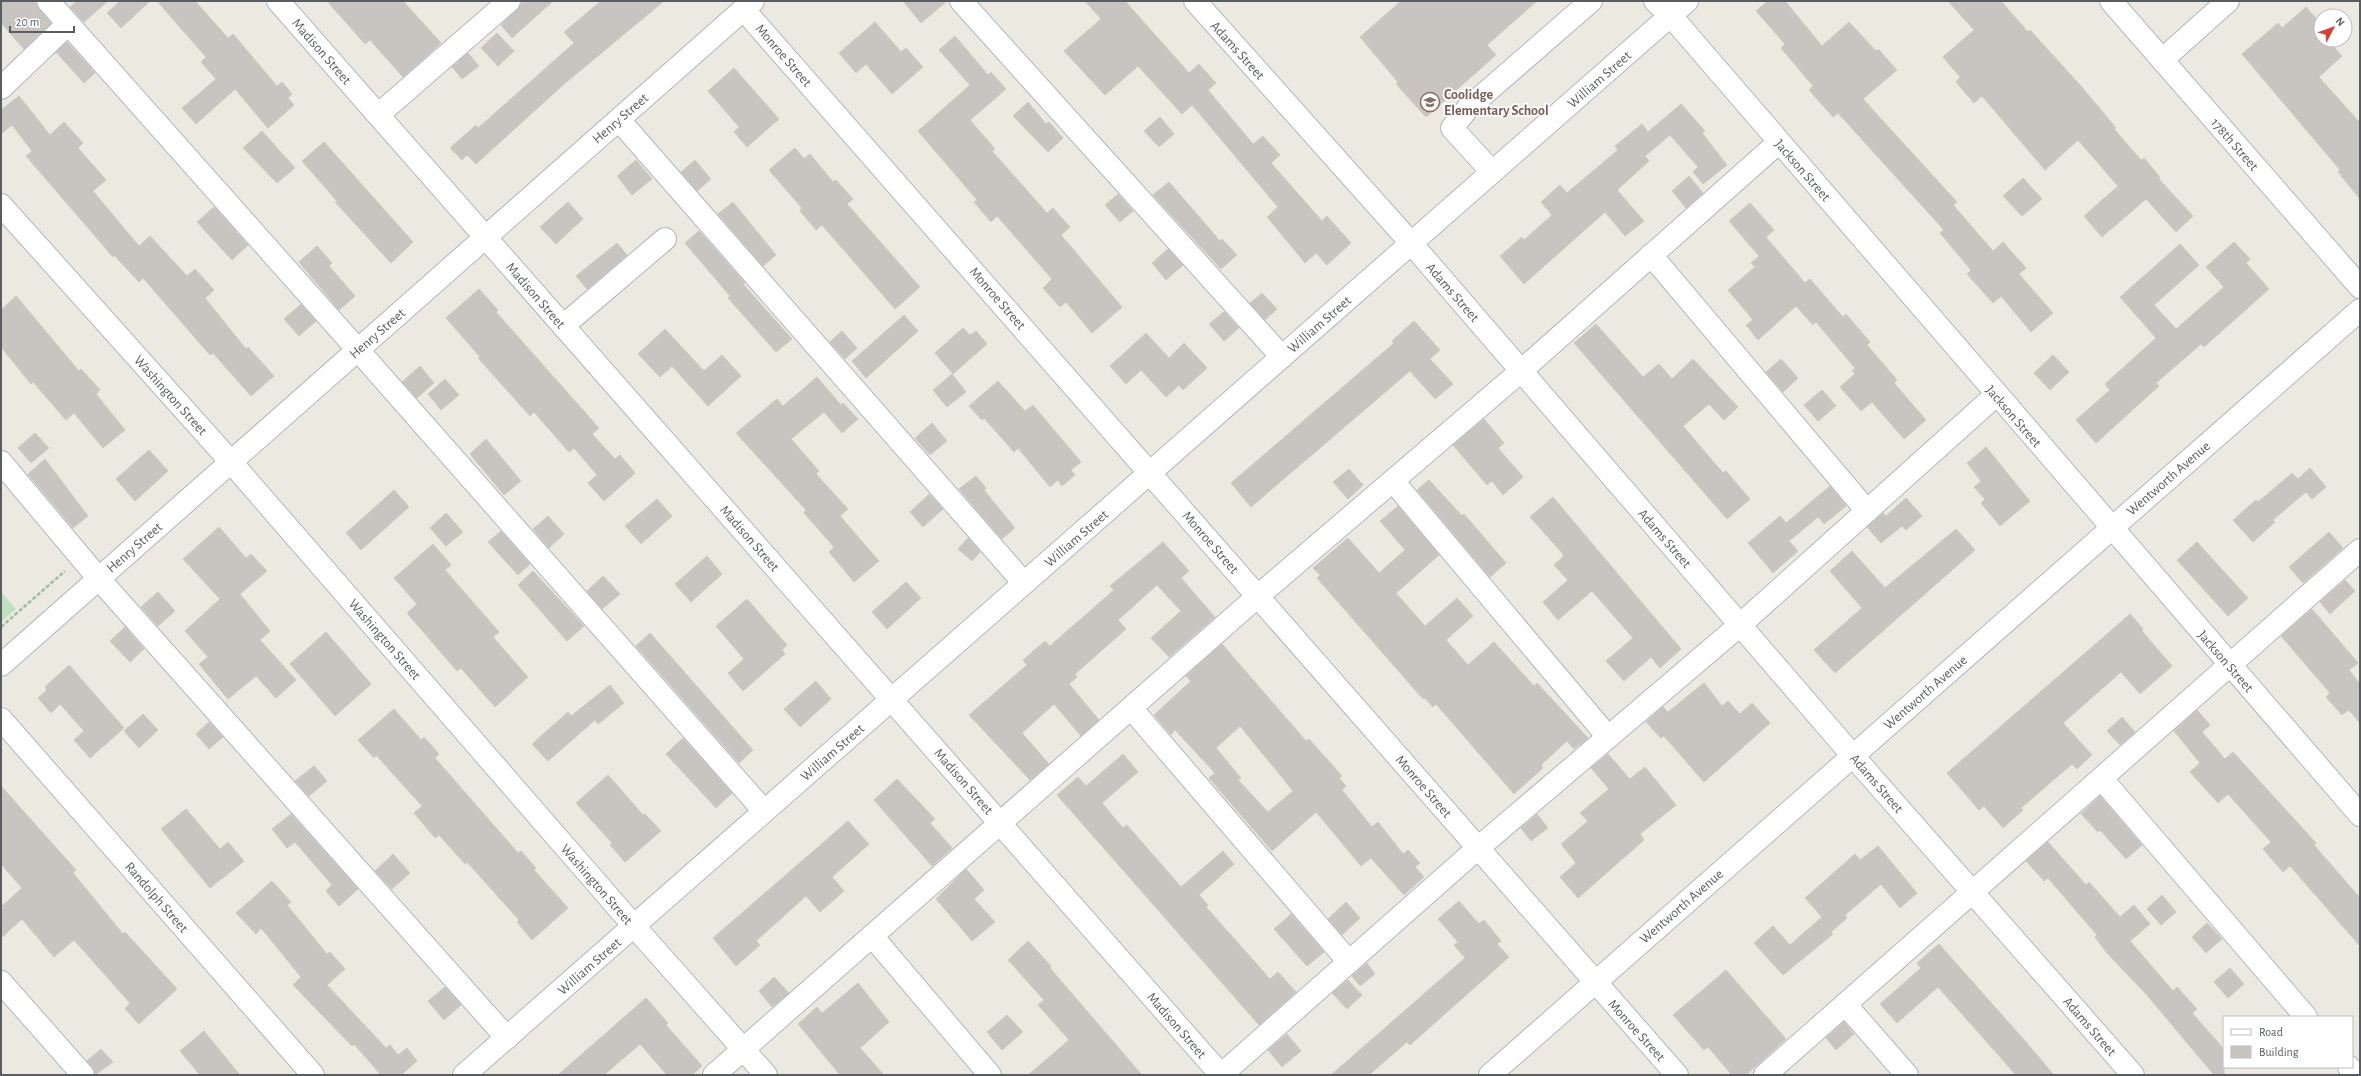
<svg xmlns="http://www.w3.org/2000/svg" width="2361" height="1076" font-family="'Alegreya Sans',sans-serif">
<rect width="100%" height="100%" fill="#ebe9e0"/>
<polygon fill="#bfe2be" points="1,592 16,609 1,622"/>
<g fill="#c8c5c0" stroke="#cfcabf" fill-rule="evenodd">
<polygon points="1,1 34,1 51,23 24,49 1,23"/>
<polygon points="77,1 108,1 84,22 70,7"/>
<polygon points="120,1 150,1 121,28 107,13"/>
<polygon points="157,1 195,1 228,38 233,34 277,86 282,82 292,94 288,98 294,105 268,128 235,89 196,124 182,108 216,79 201,62 206,57"/>
<polygon points="327,1 403,1 441,43 403,77 370,40 365,44"/>
<polygon points="524,1 553,1 512,38 501,25"/>
<polygon points="601,1 664,1 563,85 476,164 467,155 462,160 450,148 476,125 478,128 574,43 564,32"/>
<polygon points="903,1 947,1 921,23"/>
<polygon points="1085,1 1125,1 1189,73 1199,64 1216,83 1208,90 1253,144 1263,136 1280,155 1271,163 1322,221 1327,216 1351,243 1327,265 1316,253 1305,263 1267,217 1278,207 1192,105 1182,114 1138,66 1105,95 1064,51 1101,19"/>
<polygon points="1401,1 1537,1 1487,45 1496,55 1426,117 1396,84 1398,82 1360,37"/>
<polygon points="1768,1 1785,1 1822,46 1849,22 1876,51 1878,49 1897,70 1863,99 1957,202 1953,205 1993,251 2003,242 2026,268 2019,274 2053,313 2031,332 2001,296 1993,303 1967,274 1971,270 1940,233 1944,230 1838,113 1833,117 1809,90 1813,86 1781,48 1785,44 1756,11"/>
<polygon points="1948,1 2001,1 2028,32 2030,30 2080,85 2116,128 2114,129 2141,160 2144,158 2160,177 2158,178 2193,216 2176,232 2146,199 2102,237 2084,216 2118,186 2078,140 2045,170 1982,96 1974,103 1956,82 1960,77 1943,57 1974,30"/>
<polygon points="2306,7 2321,24 2321,40 2328,40 2342,56 2319,77 2360,123 2360,199 2338,172 2340,170 2242,54 2278,23 2282,28"/>
<polygon points="875,22 901,52 906,48 923,67 892,94 866,64 856,73 839,53"/>
<polygon points="497,33 514,51 498,66 481,48"/>
<polygon points="955,36 988,75 991,72 1006,89 970,120 995,149 992,151 1047,213 1053,208 1070,227 1061,235 1122,307 1092,333 1066,302 1060,307 1043,288 1052,279 997,216 991,222 974,202 977,200 918,131 970,85 939,50"/>
<polygon points="67,42 95,73 84,83 56,52"/>
<polygon points="468,53 479,66 462,79 452,67"/>
<polygon points="734,68 779,119 747,147 734,132 739,127 708,91"/>
<polygon points="19,96 50,135 64,122 83,143 78,148 106,180 93,191 139,246 150,236 187,276 195,269 214,290 205,298 246,349 248,347 274,376 251,396 213,353 210,355 143,278 139,282 114,255 113,257 26,156 32,151 12,125 1,134 1,110"/>
<polygon points="1028,102 1046,124 1049,122 1063,138 1048,152 1013,116"/>
<polygon points="1681,104 1705,131 1702,133 1727,165 1703,184 1693,172 1698,167 1670,135 1645,156 1649,161 1617,190 1644,221 1625,236 1605,212 1524,284 1500,256 1522,237 1524,240 1552,215 1541,202 1560,185 1567,193 1618,150 1615,146 1642,124 1648,132"/>
<polygon points="1160,117 1174,134 1159,147 1144,131"/>
<polygon points="262,131 295,168 277,183 243,148"/>
<polygon points="324,142 413,242 391,263 335,202 337,201 302,161"/>
<polygon points="795,148 804,159 810,154 833,182 836,180 853,199 847,204 920,287 895,309 822,225 816,230 800,211 802,208 769,170"/>
<polygon points="636,160 652,179 632,195 617,176"/>
<polygon points="695,160 711,179 697,191 681,172"/>
<polygon points="1689,176 1703,193 1686,208 1672,191"/>
<polygon points="2023,178 2042,199 2022,216 2003,196"/>
<polygon points="1169,182 1220,241 1222,239 1237,255 1221,269 1153,195"/>
<polygon points="1118,194 1133,211 1120,222 1105,205"/>
<polygon points="568,202 583,219 556,244 540,227"/>
<polygon points="733,202 776,255 763,266 718,214"/>
<polygon points="1750,203 1774,230 1766,237 1805,283 1810,279 1843,317 1846,314 1870,342 1867,345 1897,380 1894,383 1926,420 1904,439 1872,402 1861,411 1840,387 1855,374 1852,371 1855,368 1816,322 1813,325 1796,306 1758,340 1746,325 1753,320 1728,290 1755,267 1751,263 1759,256 1729,221"/>
<polygon points="214,207 248,245 232,260 197,222"/>
<polygon points="699,231 745,283 743,284 792,339 776,352 728,298 730,296 685,243"/>
<polygon points="2234,242 2250,259 2246,263 2269,289 2204,347 2201,344 2156,383 2159,386 2096,443 2076,420 2110,390 2105,384 2156,338 2120,297 2180,244 2199,265 2154,305 2176,329 2224,287 2206,267"/>
<polygon points="617,243 627,255 587,289 576,276"/>
<polygon points="317,246 332,263 329,266 355,296 339,310 299,262"/>
<polygon points="1168,249 1183,265 1166,280 1152,263"/>
<polygon points="479,289 498,310 496,312 599,428 592,434 615,459 620,455 635,473 604,501 588,483 597,475 574,448 569,452 534,412 530,416 478,358 480,357 446,318"/>
<polygon points="1262,293 1277,309 1265,320 1250,303"/>
<polygon points="16,296 79,371 81,369 100,390 96,394 125,430 103,448 74,413 66,420 33,382 31,384 1,347 1,310"/>
<polygon points="301,304 316,321 299,336 284,319"/>
<polygon points="1224,312 1239,328 1224,341 1209,324"/>
<polygon points="904,315 918,331 866,378 852,361"/>
<polygon points="1414,321 1440,350 1430,359 1453,384 1435,399 1410,371 1251,507 1231,483 1394,343 1392,341"/>
<polygon points="1596,324 1643,377 1659,364 1672,379 1693,359 1738,407 1724,420 1709,404 1683,426 1723,473 1726,471 1750,499 1727,519 1574,343"/>
<polygon points="963,328 970,335 976,331 987,344 953,374 935,353"/>
<polygon points="665,329 704,371 722,355 741,376 708,406 672,366 660,377 638,354"/>
<polygon points="842,331 857,348 845,359 830,342"/>
<polygon points="1146,333 1169,358 1184,343 1207,368 1183,390 1179,385 1166,397 1141,370 1126,384 1110,366"/>
<polygon points="2053,355 2069,372 2050,390 2034,373"/>
<polygon points="1781,359 1798,378 1783,392 1766,372"/>
<polygon points="420,366 434,383 417,398 402,382"/>
<polygon points="952,374 966,392 947,407 933,390"/>
<polygon points="817,377 841,405 843,403 858,419 842,433 824,412 791,439 819,471 816,474 848,509 840,516 879,561 854,582 829,552 834,547 804,513 806,510 736,433 777,399 783,406"/>
<polygon points="445,379 459,395 441,410 428,394"/>
<polygon points="998,381 1025,411 1033,405 1081,462 1071,470 1075,475 1062,486 1058,480 1050,487 1018,448 1014,452 984,418 982,420 969,406"/>
<polygon points="1822,390 1836,406 1818,421 1804,405"/>
<polygon points="1484,419 1504,443 1498,448 1523,477 1503,495 1492,481 1487,485 1453,445"/>
<polygon points="932,423 947,441 930,455 915,438"/>
<polygon points="35,433 49,448 31,463 18,448"/>
<polygon points="486,439 521,481 504,495 470,454"/>
<polygon points="1986,447 2030,501 2000,526 1981,503 1985,499 1974,487 1981,481 1967,463"/>
<polygon points="149,450 168,471 135,501 116,479"/>
<polygon points="45,459 88,516 73,528 28,474"/>
<polygon points="2310,468 2326,487 2312,499 2306,492 2273,520 2275,522 2253,542 2233,520 2256,500 2258,502 2292,473 2298,479"/>
<polygon points="1349,469 1363,485 1348,499 1333,482"/>
<polygon points="976,476 986,488 984,490 1015,528 1002,539 959,489"/>
<polygon points="1429,480 1462,516 1464,514 1506,563 1490,577 1417,490"/>
<polygon points="1830,486 1846,506 1824,524 1818,517 1789,541 1798,551 1773,573 1748,543 1780,516 1786,523"/>
<polygon points="394,490 409,507 361,550 346,533"/>
<polygon points="929,494 943,509 923,527 910,512"/>
<polygon points="1553,497 1681,649 1660,668 1651,657 1624,681 1606,661 1633,638 1592,591 1558,620 1543,602 1568,580 1554,565 1563,557 1563,554 1530,517"/>
<polygon points="1906,498 1922,516 1906,530 1902,526 1881,543 1867,527 1883,513 1886,516"/>
<polygon points="657,499 672,516 641,544 625,526"/>
<polygon points="1398,506 1439,555 1396,593 1425,626 1457,598 1473,616 1446,640 1468,665 1494,642 1534,686 1537,683 1588,738 1574,749 1567,741 1541,765 1543,768 1514,794 1436,704 1433,707 1425,698 1423,699 1317,578 1320,575 1313,568 1348,538 1379,573 1405,550 1380,521"/>
<polygon points="446,513 463,532 446,546 430,528"/>
<polygon points="548,516 564,534 549,548 533,529"/>
<polygon points="219,527 246,558 251,554 267,571 240,594 270,631 260,640 296,680 276,698 256,676 228,699 199,664 208,657 185,631 220,599 183,559"/>
<polygon points="1956,529 1975,550 1835,673 1814,650 1862,608 1830,571 1852,551 1885,588"/>
<polygon points="501,531 530,564 518,575 488,542"/>
<polygon points="2329,532 2343,548 2303,583 2289,567"/>
<polygon points="968,538 980,552 972,561 958,549"/>
<polygon points="1163,542 1189,571 1181,578 1215,617 1169,657 1151,638 1181,611 1157,585 1118,620 1126,629 1075,674 1077,677 1069,684 1099,720 1081,736 1054,704 1022,733 1049,764 1030,780 969,715 1027,665 1023,660 1045,641 1050,646 1114,590 1110,586"/>
<polygon points="2197,542 2248,598 2228,616 2177,560"/>
<polygon points="433,544 451,565 445,570 499,632 493,637 528,677 495,707 461,668 457,671 407,613 417,604 394,578"/>
<polygon points="707,556 722,574 691,602 675,584"/>
<polygon points="533,571 584,626 567,641 518,585"/>
<polygon points="603,576 620,594 602,609 587,591"/>
<polygon points="2345,580 2355,591 2330,614 2320,602"/>
<polygon points="906,582 921,598 887,629 872,612"/>
<polygon points="158,592 175,611 158,626 141,607"/>
<polygon points="747,599 787,645 782,650 785,654 743,691 728,673 744,659 716,626"/>
<polygon points="2312,609 2358,663 2349,670 2360,684 2360,723 2349,710 2342,715 2326,697 2330,693 2281,636"/>
<polygon points="2130,614 2143,629 2142,631 2172,666 2140,694 2121,672 2063,723 2092,755 2077,769 2072,764 2021,808 2023,810 2003,828 1984,806 1979,810 1947,773"/>
<polygon points="125,627 144,649 130,662 110,641"/>
<polygon points="326,632 371,684 335,716 290,664"/>
<polygon points="650,633 753,750 739,763 636,646"/>
<path d="M 1222,644 L 1306,741 L 1309,739 L 1342,776 L 1339,778 L 1346,786 L 1342,790 L 1372,827 L 1378,822 L 1403,854 L 1408,850 L 1420,863 L 1415,867 L 1424,877 L 1404,895 L 1371,858 L 1361,866 L 1316,812 L 1272,851 L 1209,778 L 1215,773 L 1175,730 L 1171,735 L 1154,715 L 1191,681 L 1186,676 ZM 1240,726 L 1293,791 L 1268,812 L 1238,780 L 1241,778 L 1216,748 Z"/>
<polygon points="69,665 124,728 90,758 74,740 84,731 60,704 51,713 38,698 47,690 45,687"/>
<polygon points="816,681 831,699 800,727 784,709"/>
<polygon points="1704,683 1722,706 1728,701 1740,714 1752,703 1770,723 1704,782 1664,736 1661,738 1646,722 1663,707 1668,712"/>
<polygon points="610,685 624,703 598,724 595,720 548,761 532,744 568,712 571,716"/>
<polygon points="394,709 421,740 424,737 439,754 435,758 518,853 521,851 536,868 534,870 568,908 532,940 517,922 519,920 467,862 465,864 439,835 435,838 414,813 422,806 376,755 374,758 358,740"/>
<polygon points="2197,710 2210,725 2202,732 2225,759 2233,752 2316,843 2314,845 2360,898 2360,946 2290,866 2283,872 2263,849 2271,842 2228,794 2218,803 2190,772 2200,763 2174,731"/>
<polygon points="143,714 158,730 139,748 124,731"/>
<polygon points="2122,717 2135,732 2120,745 2107,731"/>
<polygon points="209,722 223,737 209,749 196,734"/>
<polygon points="683,738 732,793 716,808 666,754"/>
<polygon points="1123,754 1138,772 1102,803 1123,828 1127,825 1181,887 1223,851 1234,864 1199,895 1208,905 1206,907 1270,979 1278,972 1296,992 1259,1025 1057,795 1078,777 1086,786"/>
<polygon points="1608,754 1630,779 1645,767 1676,805 1640,834 1644,840 1578,898 1560,877 1576,863 1561,844 1588,821 1580,813 1609,789 1591,768"/>
<polygon points="314,766 327,781 309,796 295,781"/>
<polygon points="608,775 643,815 645,814 661,831 625,862 610,845 612,843 576,803"/>
<polygon points="897,779 935,819 930,823 952,848 932,866 874,800"/>
<polygon points="1,786 76,870 73,873 123,934 125,932 177,989 139,1024 125,1009 130,1003 74,940 54,957 22,919 1,938 1,907 22,888 1,864"/>
<polygon points="2100,796 2142,845 2126,859 2100,830 2098,832 2081,814"/>
<polygon points="186,809 220,849 228,842 244,861 210,888 161,829"/>
<polygon points="291,814 358,889 339,906 326,891 332,885 295,842 287,848 272,829"/>
<polygon points="1537,814 1548,828 1531,841 1521,828"/>
<polygon points="848,821 869,844 832,877 844,891 820,912 806,896 756,941 760,945 736,966 713,938"/>
<polygon points="2048,842 2086,885 2089,882 2120,917 2134,905 2150,924 2130,941 2173,991 2177,987 2197,1009 2192,1013 2224,1049 2224,1075 2214,1075 2146,994 2107,953 2095,937 2097,935 2048,878 2044,881 2026,861"/>
<polygon points="1878,846 1917,893 1900,908 1881,884 1845,915 1847,918 1831,932 1833,934 1783,975 1754,943 1773,926 1790,945 1822,917 1805,898 1855,854 1860,860"/>
<polygon points="393,854 410,873 392,889 375,871"/>
<polygon points="966,869 984,890 974,899 995,922 972,941 936,899"/>
<polygon points="272,881 291,902 287,905 327,954 330,952 345,969 327,985 386,1048 390,1045 398,1055 407,1048 417,1061 401,1075 381,1075 354,1044 352,1046 293,985 301,977 261,928 256,934 236,913"/>
<polygon points="2162,895 2176,912 2161,925 2147,909"/>
<polygon points="1459,901 1479,924 1484,920 1501,941 1497,944 1509,957 1410,1045 1407,1042 1369,1075 1331,1075 1465,958 1454,945 1458,942 1438,919"/>
<polygon points="1346,902 1360,918 1342,935 1328,919"/>
<polygon points="1291,914 1324,952 1307,966 1274,929"/>
<polygon points="2207,923 2222,939 2206,953 2192,937"/>
<polygon points="1028,941 1051,966 1050,968 1142,1075 1028,1075 1069,1040 1038,1005 1044,1000 1008,960"/>
<polygon points="1939,944 2026,1042 2054,1075 2016,1075 1938,987 1897,1023 1880,1004 1921,968 1917,963"/>
<polygon points="1367,963 1375,974 1360,986 1352,976"/>
<polygon points="2230,968 2244,984 2228,998 2214,982"/>
<polygon points="1726,970 1786,1039 1746,1075 1732,1075 1708,1047 1704,1050 1673,1015"/>
<polygon points="774,977 789,993 772,1007 759,991"/>
<polygon points="1348,980 1362,995 1347,1009 1332,993"/>
<polygon points="858,983 889,1022 860,1048 884,1075 840,1075 798,1024 817,1007 822,1013"/>
<polygon points="445,987 461,1005 444,1020 428,1001"/>
<polygon points="646,998 668,1023 666,1025 702,1066 692,1075 667,1075 640,1044 604,1075 558,1075"/>
<polygon points="1007,1015 1023,1032 1002,1050 987,1032"/>
<polygon points="1844,1022 1854,1034 1836,1050 1826,1038"/>
<polygon points="204,1031 240,1075 200,1075 180,1051"/>
<polygon points="1287,1034 1301,1051 1282,1067 1268,1050"/>
<polygon points="101,1049 113,1062 95,1075 93,1067 87,1061"/>
</g>
<g fill="none" stroke-linecap="round" stroke-linejoin="round">
<g stroke="#b3b7bb" stroke-width="24">
<g id="minor">
<polyline points="48,1 358,350 764,811"/>
<polyline points="278,1 1221,1075"/>
<polyline points="961,1 1282,357"/>
<polyline points="1195,1 1411,243 1853,756 2133,1075"/>
<polyline points="1655,1 1671,16 2360,815"/>
<polyline points="2111,1 2360,287"/>
<polyline points="744,10 1677,1075"/>
<polyline points="2162,60 2228,1"/>
<polyline points="1,88 68,24"/>
<polyline points="378,115 509,1"/>
<polyline points="619,120 1024,583"/>
<polyline points="1492,172 1452,128 1468,108 1591,1"/>
<polyline points="1,205 231,462 634,926 766,1075"/>
<polyline points="1651,255 1867,511"/>
<polyline points="563,326 665,239"/>
<polyline points="1,462 99,579 507,1038"/>
<polyline points="1393,481 1608,737"/>
<polyline points="1,665 753,1"/>
<polyline points="1131,708 1349,962"/>
<polyline points="1,719 313,1075"/>
<polyline points="2102,779 2306,1017"/>
<polyline points="872,936 990,1075"/>
<polyline points="1,982 83,1075"/>
<polyline points="1845,1004 1907,1075"/>
<polyline points="2349,1067 2355,1075"/>
<polyline points="464,1075 1687,1"/>
<polyline points="714,1075 1258,596 1521,371 1779,142"/>
<polyline points="1221,1075 1478,848 1740,625 1996,395"/>
<polyline points="1490,1075 2360,310"/>
<polyline points="1765,1075 2360,550"/>
</g>
</g>
<polyline stroke="#98c2a2" stroke-width="2.5" stroke-dasharray="4 2" stroke-linecap="butt" points="1,627 65,571"/>
<use href="#minor" stroke="#fff" stroke-width="22"/>
</g>
<defs>
<g id="school-ring" transform="scale(1)"><circle r="9.5" fill="#fff" stroke="#8d6e63" stroke-width="1.5"/><path d="M0-5L7-2L0 1L-7-2ZM-4 1L0 2.5L4 1V4Q0 6-4 4Z" fill="#8d6e63"/></g>
</defs>
<g fill-rule="evenodd">
<use href="#school-ring" x="1430" y="102"/>
</g>
<g text-anchor="middle" stroke-width="3.5" stroke-linejoin="round" paint-order="stroke">
<g font-size="14" fill="#595d61" stroke="#fff">
<text transform="translate(1238 50) rotate(48)" y="5">Adams Street</text>
<text transform="translate(322 51) rotate(49)" y="5">Madison Street</text>
<text transform="translate(784 55) rotate(49)" y="5">Monroe Street</text>
<text transform="translate(1599 79) rotate(-41)" y="5">William Street</text>
<text transform="translate(620 118) rotate(-41)" y="5">Henry Street</text>
<text transform="translate(2235 144) rotate(49)" y="5">178th Street</text>
<text transform="translate(1803 170) rotate(49)" y="5">Jackson Street</text>
<text transform="translate(1453 292) rotate(49)" y="5">Adams Street</text>
<text transform="translate(536 295) rotate(49)" y="5">Madison Street</text>
<text transform="translate(998 298) rotate(49)" y="5">Monroe Street</text>
<text transform="translate(1319 324) rotate(-41)" y="5">William Street</text>
<text transform="translate(377 333) rotate(-41)" y="5">Henry Street</text>
<text transform="translate(171 395) rotate(48)" y="5">Washington Street</text>
<text transform="translate(2014 416) rotate(49)" y="5">Jackson Street</text>
<text transform="translate(2168 478) rotate(-41)" y="5">Wentworth Avenue</text>
<text transform="translate(750 538) rotate(49)" y="5">Madison Street</text>
<text transform="translate(1076 538) rotate(-41)" y="5">William Street</text>
<text transform="translate(1665 538) rotate(49)" y="5">Adams Street</text>
<text transform="translate(1211 542) rotate(49)" y="5">Monroe Street</text>
<text transform="translate(134 547) rotate(-41)" y="5">Henry Street</text>
<text transform="translate(385 639) rotate(49)" y="5">Washington Street</text>
<text transform="translate(2226 661) rotate(49)" y="5">Jackson Street</text>
<text transform="translate(1925 692) rotate(-41)" y="5">Wentworth Avenue</text>
<text transform="translate(832 752) rotate(-41)" y="5">William Street</text>
<text transform="translate(964 781) rotate(49)" y="5">Madison Street</text>
<text transform="translate(1877 783) rotate(49)" y="5">Adams Street</text>
<text transform="translate(1424 786) rotate(49)" y="5">Monroe Street</text>
<text transform="translate(597 884) rotate(49)" y="5">Washington Street</text>
<text transform="translate(157 897) rotate(49)" y="5">Randolph Street</text>
<text transform="translate(1681 906) rotate(-41)" y="5">Wentworth Avenue</text>
<text transform="translate(589 966) rotate(-41)" y="5">William Street</text>
<text transform="translate(1177 1025) rotate(49)" y="5">Madison Street</text>
<text transform="translate(2090 1026) rotate(49)" y="5">Adams Street</text>
<text transform="translate(1637 1030) rotate(48)" y="5">Monroe Street</text>
</g>
<g font-size="14" font-weight="bold" fill="#785e54" stroke="#fff" text-anchor="start">
<text x="1444" y="99">Coolidge<tspan x="1444" dy="16">Elementary School</tspan></text>
</g>
</g>
<rect width="2361" height="1076" fill="none" stroke="#595d61" stroke-width="4"/>
<rect x="2223" y="1016" width="130" height="52" fill="#ffffff" stroke="#bdbec0"/>
<rect x="2231" y="1029" width="20" height="6" fill="#ffffff" stroke="#bdbec0"/>
<text x="2259" y="1036" font-size="12" fill="#595d61">Road</text>
<rect x="2231" y="1046" width="20" height="12" fill="#c8c5c0" stroke="#bdbec0"/>
<text x="2259" y="1056" font-size="12" fill="#595d61">Building</text>
<g transform="translate(2333 28) rotate(49)"><circle r="19" fill="#ffffff" stroke="#bdbec0"/>
<path d="M0-3L7 15L0 10L-7 15Z" fill="#de3c34"/>
<text y="-6" font-size="11" font-weight="bold" text-anchor="middle" fill="#595d61">N</text>
</g>
<path d="M10 26v6h64v-6" fill="none" stroke="#595d61" stroke-width="2"/>
<text x="16" y="26" font-size="12" fill="#595d61" stroke="#ffffff" stroke-width="3" paint-order="stroke">20 m</text>
</svg>
